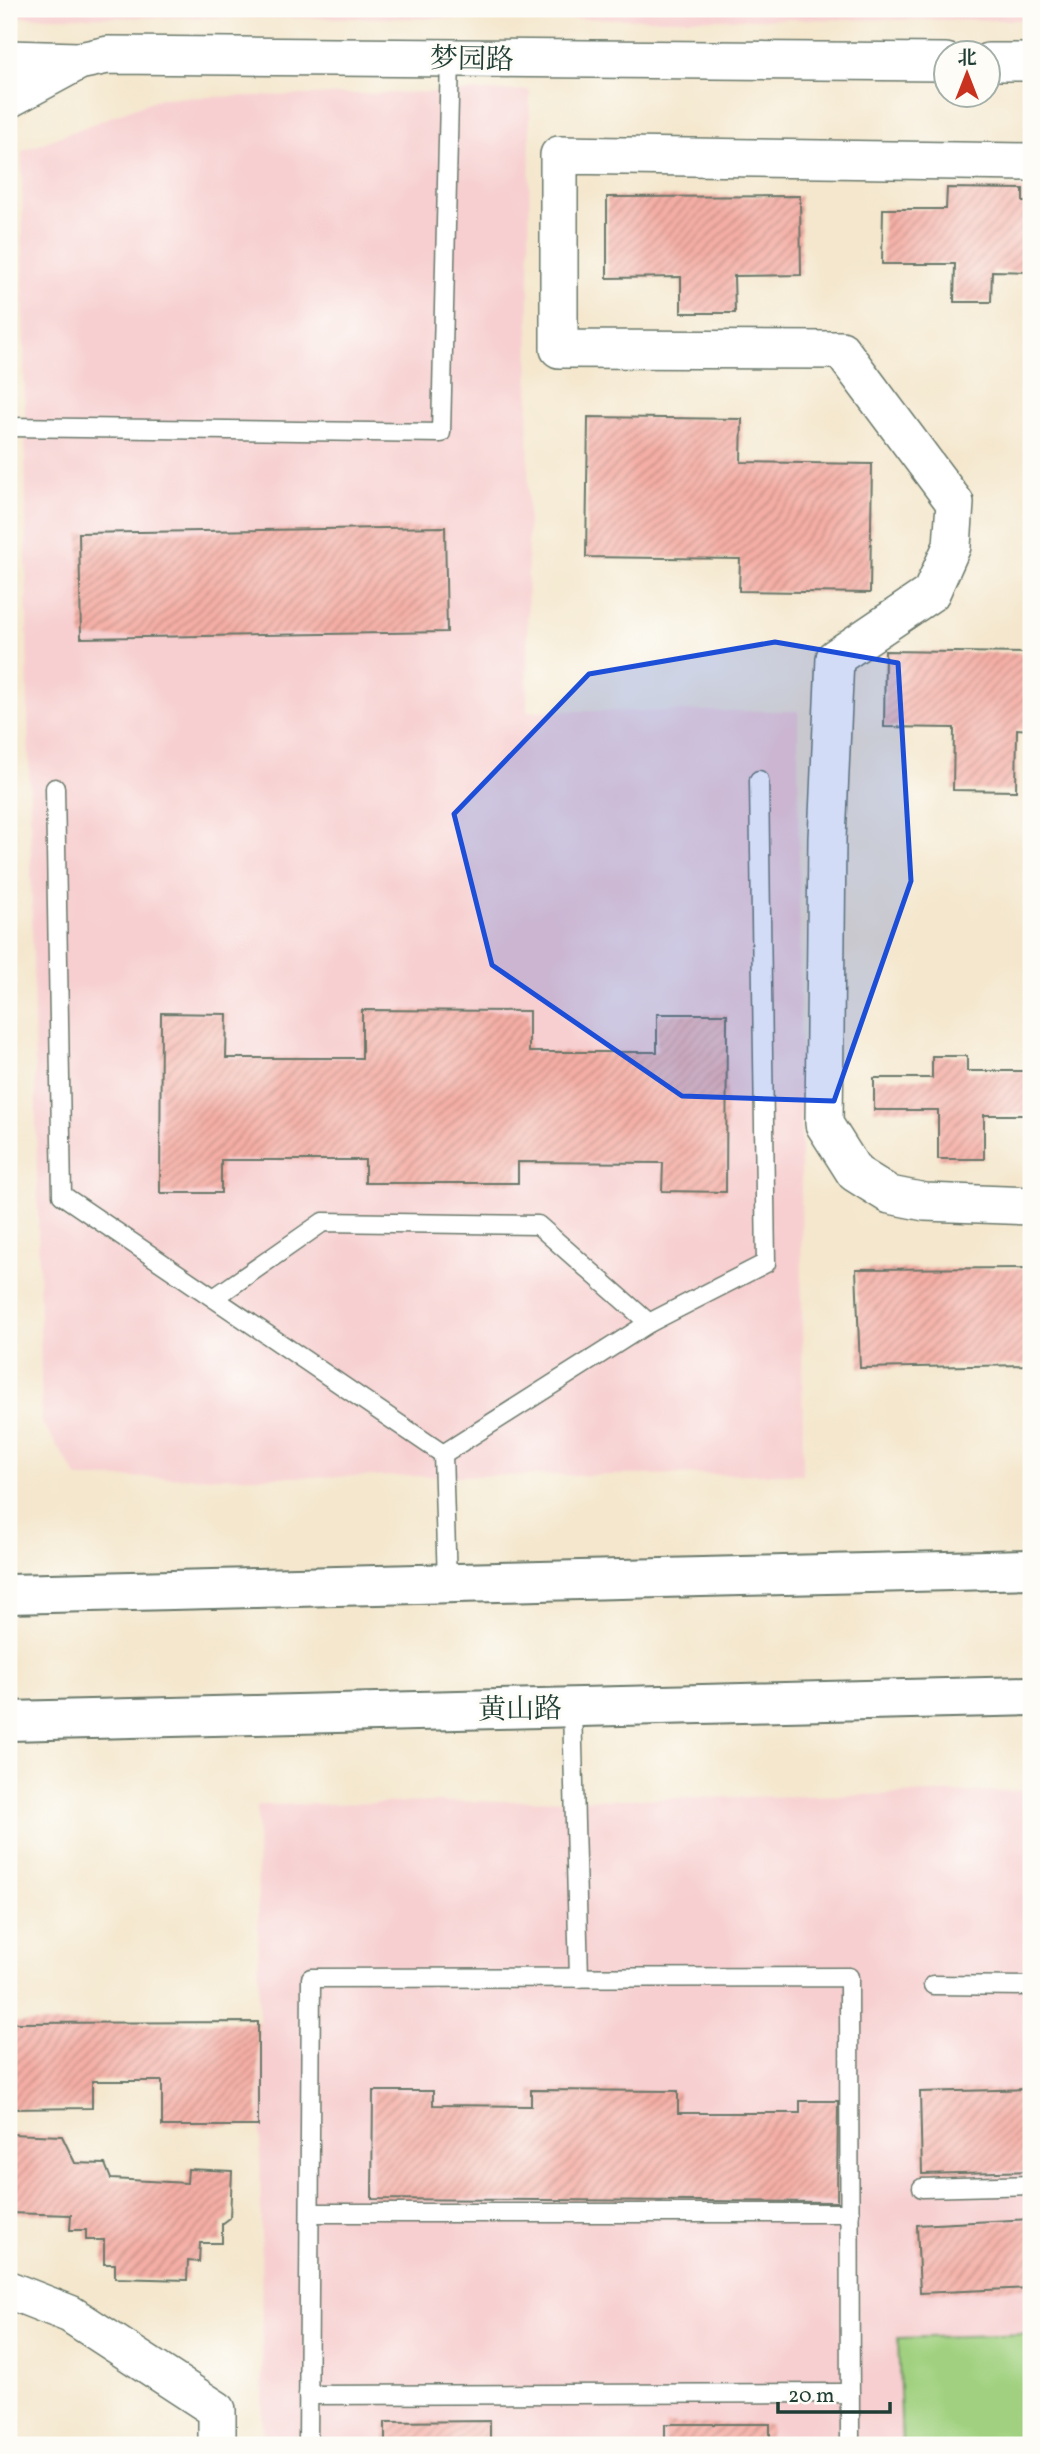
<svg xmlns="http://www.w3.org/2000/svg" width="1040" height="2454" font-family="Vollkorn,'Noto Serif SC',serif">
<defs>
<pattern id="building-hatch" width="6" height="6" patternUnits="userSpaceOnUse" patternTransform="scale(1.75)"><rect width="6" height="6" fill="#f5aea5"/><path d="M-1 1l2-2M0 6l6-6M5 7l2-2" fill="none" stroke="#c68f87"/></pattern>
</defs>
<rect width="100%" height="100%" fill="#fdfcf7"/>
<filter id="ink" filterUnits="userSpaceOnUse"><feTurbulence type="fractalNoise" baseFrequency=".0143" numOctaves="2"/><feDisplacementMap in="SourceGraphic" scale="14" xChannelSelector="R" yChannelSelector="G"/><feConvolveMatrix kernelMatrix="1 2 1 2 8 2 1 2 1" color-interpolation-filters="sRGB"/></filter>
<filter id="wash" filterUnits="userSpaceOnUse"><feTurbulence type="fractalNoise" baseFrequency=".00686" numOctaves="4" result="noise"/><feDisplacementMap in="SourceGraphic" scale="28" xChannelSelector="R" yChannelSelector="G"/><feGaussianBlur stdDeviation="1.57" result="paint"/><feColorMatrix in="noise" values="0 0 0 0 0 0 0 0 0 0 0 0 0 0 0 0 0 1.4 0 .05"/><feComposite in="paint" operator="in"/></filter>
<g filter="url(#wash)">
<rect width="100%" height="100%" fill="#f4e7cd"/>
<g fill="#f7cfd0">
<polygon points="9,9 1031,9 1031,20 9,17"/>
<polygon points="530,90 527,711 798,711 803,1474 78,1478 42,1423 28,714 22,151 160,98"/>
<polygon points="1031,1790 1031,2445 263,2445 257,1805 866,1795"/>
</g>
<polygon fill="#a1d180" stroke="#60875a" stroke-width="2" points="1031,2334 1031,2445 902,2445 898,2338"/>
<g id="blocks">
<g fill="url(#building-hatch)">
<polygon points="947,188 1023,189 1023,202 1031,202 1031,272 992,271 991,302 954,302 955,264 882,264 883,209 946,209"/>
<polygon points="800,196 801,275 734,276 735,313 681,313 681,277 607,278 607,197"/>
<polygon points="588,417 742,419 741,462 872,464 870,593 739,591 740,559 586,557"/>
<polygon points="445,527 447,632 81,638 79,533"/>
<polygon points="885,651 1031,653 1031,730 1017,729 1016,791 953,790 954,728 884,727"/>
<polygon points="362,1010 529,1011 529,1052 657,1052 657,1014 727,1014 726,1192 662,1191 663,1163 518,1162 518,1183 365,1183 365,1160 221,1160 221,1193 160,1193 161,1013 227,1014 226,1058 362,1058"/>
<polygon points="932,1056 967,1056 967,1071 1031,1071 1031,1115 984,1115 984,1159 938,1159 938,1110 874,1110 874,1078 932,1078"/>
<polygon points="1031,1268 1031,1365 860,1368 856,1269"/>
<polygon points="258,2022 258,2126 162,2126 162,2081 92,2081 92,2108 9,2109 9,2023"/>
<polygon points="1031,2089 1031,2171 922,2174 920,2092"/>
<polygon points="531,2090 678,2091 678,2113 800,2113 800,2101 838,2101 837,2202 372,2199 373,2091 433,2091 433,2105 531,2106"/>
<polygon points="9,2134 62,2136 75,2163 105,2164 111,2179 187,2183 188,2169 232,2171 230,2218 222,2224 222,2243 200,2243 199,2262 188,2261 187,2280 115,2278 115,2264 104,2264 104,2240 86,2240 86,2230 70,2230 71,2215 9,2213"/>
<polygon points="1031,2219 1031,2288 920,2293 917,2225"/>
<polygon points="490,2421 490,2445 385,2445 385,2422"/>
<rect x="665" y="2424" width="105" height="21"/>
</g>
</g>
</g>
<g filter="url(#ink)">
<use href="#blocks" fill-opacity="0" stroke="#6a786a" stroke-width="2"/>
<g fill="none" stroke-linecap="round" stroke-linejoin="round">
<g stroke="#6a786a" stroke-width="21">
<g id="service">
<polyline points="9,427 441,433 450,57"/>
<polyline points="55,788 62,1195 443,1454"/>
<polyline points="214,1298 323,1222 538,1225 649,1323"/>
<polyline points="447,1583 443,1454 649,1323 766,1263 759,780"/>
<polyline points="572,1707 579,1978"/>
<polyline points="933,1985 1031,1986"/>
<polyline points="922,2188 1031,2185"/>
<polyline points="310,2213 850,2213"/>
<polyline points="308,2395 850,2393"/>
<polyline points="308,2445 311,1978 849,1977 850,2445"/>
</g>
</g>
<g stroke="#6a786a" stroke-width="40">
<g id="minor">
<polyline points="9,59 78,61"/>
<polyline points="988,62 1031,62"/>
<polyline points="9,99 79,61 108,55 946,62"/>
<polyline points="1031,162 559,155 559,349 841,350 955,503 952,546 931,593 835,658 827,839 824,1124 855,1173 890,1195 925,1202 1031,1206"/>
<polyline points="9,2290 70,2314 217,2410 217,2445"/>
</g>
</g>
<g stroke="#6a786a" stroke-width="42">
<g id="primary">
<polyline points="9,1594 1031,1569"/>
<polyline points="9,1721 1031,1696"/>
</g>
</g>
<use href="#service" stroke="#fff" stroke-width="18"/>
<use href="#minor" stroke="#fff" stroke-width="37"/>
<use href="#primary" stroke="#fff" stroke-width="38"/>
</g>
</g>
<path fill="#1d4ed8" fill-opacity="0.2" stroke="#1d4ed8" stroke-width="5" stroke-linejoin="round" d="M 775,642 L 898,663 L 911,881 L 834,1101 L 682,1096 L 492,965 L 454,814 L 589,674 Z"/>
<g text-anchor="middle" stroke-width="6" stroke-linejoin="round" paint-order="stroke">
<g font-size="28" fill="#1f3d34" stroke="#fdfcf7">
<text transform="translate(472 58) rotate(1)" y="10">梦园路</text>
<text transform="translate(520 1708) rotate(-1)" y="10">黄山路</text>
</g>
</g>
<rect width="1040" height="2454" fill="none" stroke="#fdfcf7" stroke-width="35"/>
<g transform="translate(967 74)"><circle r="33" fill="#fdfcf7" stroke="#a4b0a9" stroke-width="2"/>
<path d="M0-5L12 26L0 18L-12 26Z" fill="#c8321e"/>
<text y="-10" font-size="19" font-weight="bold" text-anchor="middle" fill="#1f3d34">北</text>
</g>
<path d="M778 2402v10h112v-10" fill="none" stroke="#1f3d34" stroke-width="3.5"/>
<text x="788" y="2402" font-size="21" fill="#1f3d34" stroke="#fdfcf7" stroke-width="5" paint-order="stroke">20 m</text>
</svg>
